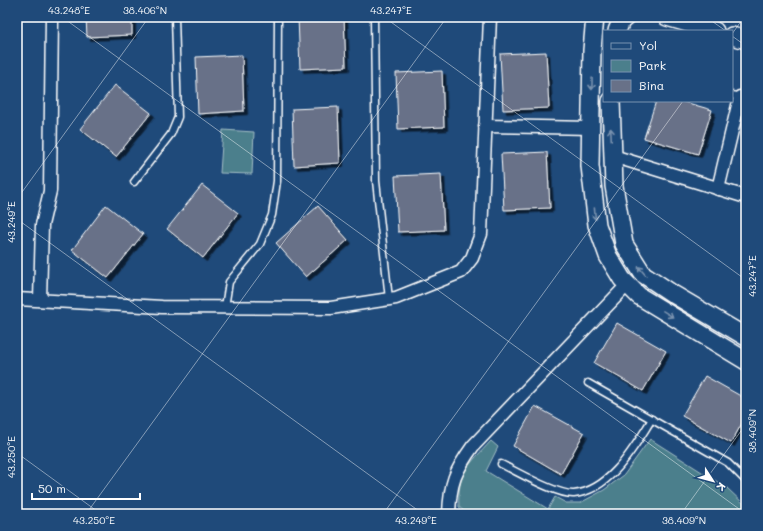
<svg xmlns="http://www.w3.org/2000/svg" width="763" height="531" font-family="Mali,sans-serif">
<defs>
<filter id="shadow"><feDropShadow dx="3.5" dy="3.5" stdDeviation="0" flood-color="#0009"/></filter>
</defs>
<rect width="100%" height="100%" fill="#1f4a7a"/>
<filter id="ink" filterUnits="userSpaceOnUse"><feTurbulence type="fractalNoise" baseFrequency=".025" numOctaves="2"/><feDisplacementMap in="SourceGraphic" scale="8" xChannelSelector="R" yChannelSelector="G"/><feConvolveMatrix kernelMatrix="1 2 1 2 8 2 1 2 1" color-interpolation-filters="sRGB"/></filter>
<g filter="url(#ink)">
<g fill="#4b7f8c" stroke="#a5bfc6">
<polygon points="223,130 254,132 252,174 220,173"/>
<path d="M 650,439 L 727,488 L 746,506 L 746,514 L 468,514 L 459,507 C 457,472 469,465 491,441 L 498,447 L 486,471 L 548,509 L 555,497 L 566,503 L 580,503 L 604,490 L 624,475 Z"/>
</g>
<g fill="#687188" stroke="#fff" filter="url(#shadow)">
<polygon points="86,17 132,17 132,35 87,37"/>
<polygon points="298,17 344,17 346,67 300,69"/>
<polygon points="546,52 549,108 503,110 500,54"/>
<polygon points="242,55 244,111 198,114 196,57"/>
<polygon points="442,71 444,127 398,129 396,73"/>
<polygon points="115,85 151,113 116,157 80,129"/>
<polygon points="656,101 681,101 712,110 698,154 644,138"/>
<polygon points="338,107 340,163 294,166 292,109"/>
<polygon points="547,152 550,208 504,210 501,154"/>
<polygon points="441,174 444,230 398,232 395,176"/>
<polygon points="202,185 238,213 203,258 167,229"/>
<polygon points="106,205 143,234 108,278 72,250"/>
<polygon points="318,206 348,240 306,277 276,243"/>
<polygon points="617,323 666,351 643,391 594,363"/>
<polygon points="705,376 746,399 746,416 731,443 682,416"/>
<polygon points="535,406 584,433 561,474 513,446"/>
</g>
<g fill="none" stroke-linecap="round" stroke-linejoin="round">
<g stroke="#fff" stroke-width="9">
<g id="lane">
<polyline points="374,17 376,181 389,299"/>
<polyline points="732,95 746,99"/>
<polyline points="134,182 171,134 178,117 175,17"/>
<polyline points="225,307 229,282 260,244 272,215 277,181 278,17"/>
<polyline points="588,383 728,463 746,481"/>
<path d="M 501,464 C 518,472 557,495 574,494 C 611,490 634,447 652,419"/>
</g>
</g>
<g stroke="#fff" stroke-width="15">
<g id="street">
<polyline points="485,126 591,128"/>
<polyline points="613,156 746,197"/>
<polyline points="718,189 740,97"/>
<polyline points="17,299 162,307 331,308 396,298 461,272 472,258 481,234 490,17"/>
<polyline points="40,300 42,225 50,191 52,17"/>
<path d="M 449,514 C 450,483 455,471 473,446 L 628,284"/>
</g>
</g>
<g stroke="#fff" stroke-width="20">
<g id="secondary">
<polyline points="595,17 592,50 590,166 597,225 608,256 622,279 639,296 746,361"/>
<polyline points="667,17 715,31"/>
<polyline points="617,31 621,21 626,17"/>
<polyline points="732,36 746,40"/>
<polyline points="611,101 614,186 624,244 643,274 673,294 746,337"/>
</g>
</g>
<use href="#lane" stroke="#1f4a7a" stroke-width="6"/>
<use href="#street" stroke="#1f4a7a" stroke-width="12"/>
<use href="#secondary" stroke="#1f4a7a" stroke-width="17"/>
</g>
<defs><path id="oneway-shaft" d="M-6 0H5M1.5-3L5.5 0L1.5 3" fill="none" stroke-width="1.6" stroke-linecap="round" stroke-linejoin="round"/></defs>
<g stroke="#7992af">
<use href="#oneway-shaft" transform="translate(592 84) rotate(91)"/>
<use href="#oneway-shaft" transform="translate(611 134) rotate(-93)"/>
<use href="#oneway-shaft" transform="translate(595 214) rotate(84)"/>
<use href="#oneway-shaft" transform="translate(642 271) rotate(-130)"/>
<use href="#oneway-shaft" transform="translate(668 314) rotate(32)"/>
</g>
</g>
<path fill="none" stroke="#fff" stroke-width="1" stroke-opacity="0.45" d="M 62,17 L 746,514M 384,17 L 746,280M 706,17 L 726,31M 732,34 L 744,17M 732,36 L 746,46M 17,199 L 149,17M 17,219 L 423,514M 17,453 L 101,514M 86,514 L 447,17M 383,514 L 683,101M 681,514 L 746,424"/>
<rect width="763" height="531" fill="none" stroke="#1f4a7a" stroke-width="44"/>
<rect x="603" y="30" width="130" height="72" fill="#1f4a7a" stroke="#7992af"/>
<rect x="611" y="43" width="20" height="6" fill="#1f4a7a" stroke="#7992af"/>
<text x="639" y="50" font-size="12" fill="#ffffff">Yol</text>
<rect x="611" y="60" width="20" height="12" fill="#4b7f8c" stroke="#7992af"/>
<text x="639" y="70" font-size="12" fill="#ffffff">Park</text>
<rect x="611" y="80" width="20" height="12" fill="#687188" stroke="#7992af"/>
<text x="639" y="90" font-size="12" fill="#ffffff">Bina</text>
<g transform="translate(713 481) rotate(126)" stroke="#1f4a7a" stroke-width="3" paint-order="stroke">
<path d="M0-3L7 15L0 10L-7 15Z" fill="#ffffff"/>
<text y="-6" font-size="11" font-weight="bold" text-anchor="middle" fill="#ffffff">K</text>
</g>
<path d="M32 493v6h108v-6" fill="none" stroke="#ffffff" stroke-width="2"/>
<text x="38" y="493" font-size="12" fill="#ffffff" stroke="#1f4a7a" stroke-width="3" paint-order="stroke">50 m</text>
<rect x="22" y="22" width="719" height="487" fill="none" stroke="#fff" stroke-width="1.5"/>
<g font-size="10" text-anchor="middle" fill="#fff">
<text x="69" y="14">43.248°E</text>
<text x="145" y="14">38.406°N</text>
<text x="391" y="14">43.247°E</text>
<text transform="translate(11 222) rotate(-90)" y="4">43.249°E</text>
<text transform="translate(752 276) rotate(-90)" y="4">43.247°E</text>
<text transform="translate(752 431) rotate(-90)" y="4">38.409°N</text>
<text transform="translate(11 457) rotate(-90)" y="4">43.250°E</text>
<text x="94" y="524">43.250°E</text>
<text x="416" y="524">43.249°E</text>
<text x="684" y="524">38.409°N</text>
</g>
</svg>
